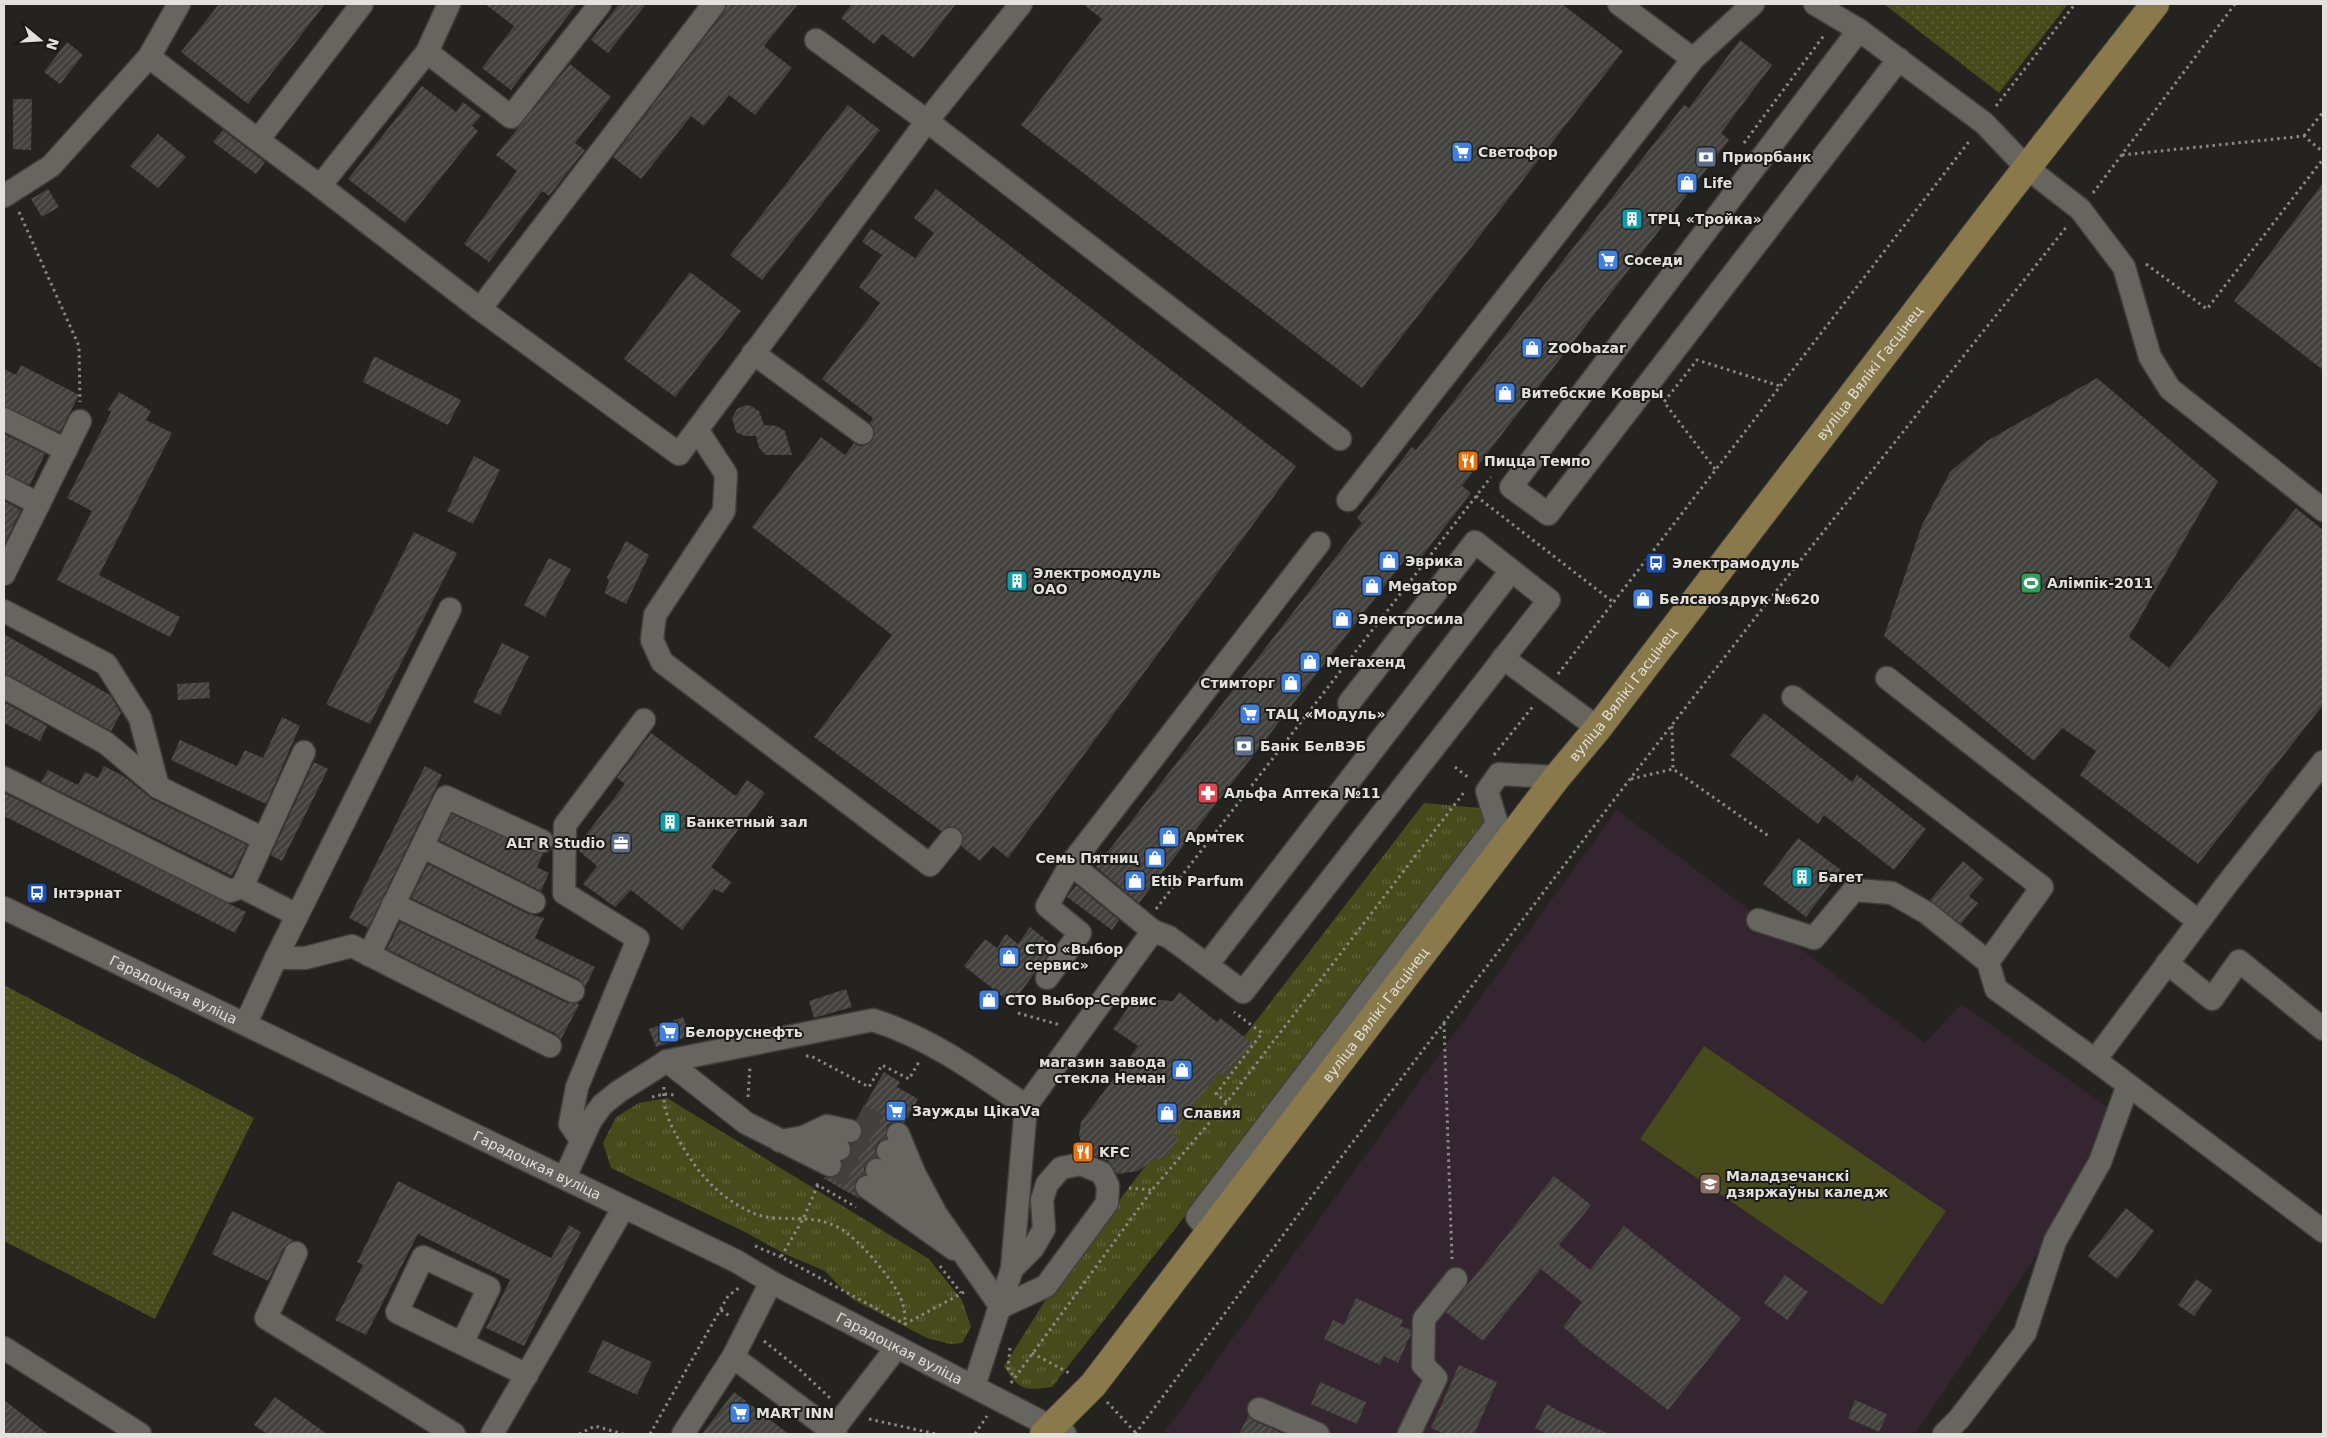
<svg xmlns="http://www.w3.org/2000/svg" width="2327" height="1438" font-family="'DejaVu Sans',sans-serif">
<defs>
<pattern id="grass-tufts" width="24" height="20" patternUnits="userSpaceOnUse" patternTransform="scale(1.25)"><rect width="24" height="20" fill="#474a1a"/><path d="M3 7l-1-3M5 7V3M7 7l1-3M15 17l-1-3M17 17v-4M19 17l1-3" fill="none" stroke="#61643b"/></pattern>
<pattern id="park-dots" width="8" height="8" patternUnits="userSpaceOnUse" patternTransform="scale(1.25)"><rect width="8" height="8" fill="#474a1a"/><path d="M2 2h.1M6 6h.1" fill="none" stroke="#61643b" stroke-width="1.8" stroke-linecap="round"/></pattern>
<pattern id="building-hatch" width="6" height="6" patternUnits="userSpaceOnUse" patternTransform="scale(1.25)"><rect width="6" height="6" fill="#43413d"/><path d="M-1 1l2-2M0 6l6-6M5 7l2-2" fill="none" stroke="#5e5c59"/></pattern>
</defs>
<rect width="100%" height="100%" fill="#25231f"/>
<polygon fill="#352530" points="1617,810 1925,1043 1961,1004 2113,1111 2036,1256 1915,1434 1163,1434"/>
<g fill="url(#grass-tufts)">
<path d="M 1424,803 L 1501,810 L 1052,1387 C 1025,1391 1018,1390 1004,1366 L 1053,1288 L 1199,1095 Z"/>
<polygon points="667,1098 929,1259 962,1300 971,1327 962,1343 950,1344 927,1338 852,1299 825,1271 783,1253 745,1232 611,1168 603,1143 616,1117 639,1103"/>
</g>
<g fill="url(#park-dots)">
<polygon points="1884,4 2068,4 1999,93"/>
<polygon points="4,985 254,1118 155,1319 4,1241"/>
</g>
<polygon fill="#474a1a" points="1704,1046 1946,1211 1882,1305 1640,1139"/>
<g fill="url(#building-hatch)">
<polygon points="219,4 325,4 248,104 181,52"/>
<polygon points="485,4 577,4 511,90 482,68 514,26"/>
<polygon points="619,4 646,4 608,53 591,40"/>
<polygon points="727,4 798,4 764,46 792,68 755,115 729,95 704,126 691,116 641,179 613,157 724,12"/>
<polygon points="852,4 956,4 914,58 882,34 874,44 841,18"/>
<polygon points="1083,4 1562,4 1623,51 1362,388 1021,125 1102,19"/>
<polygon points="1740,40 1772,65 1721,133 1729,140 1462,486 1471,493 1416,564 1407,557 1139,903 1096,867 1362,523 1357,518 1412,447 1416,450 1684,105 1689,108"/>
<polygon points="67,42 83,55 60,84 44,72"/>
<polygon points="570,64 611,97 575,143 585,150 549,196 542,191 489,262 464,244 517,171 496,155"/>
<polygon points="422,86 456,112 463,102 481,116 472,126 478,131 405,223 348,179"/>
<polygon points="13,99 32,99 31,150 13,149"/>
<polygon points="848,105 880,130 762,280 730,255"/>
<polygon points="223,130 265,162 256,174 213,142"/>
<polygon points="158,134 186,157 158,188 130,166"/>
<polygon points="2323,183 2323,370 2234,301"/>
<polygon points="48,189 59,207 42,217 31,199"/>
<polygon points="936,189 1296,466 1008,858 993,846 980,861 962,847 963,835 959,829 947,827 941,831 814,737 892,635 752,527 821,437 845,455 854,443 860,446 867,445 873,440 874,428 870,423 873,418 822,379 880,303 859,287 882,255 862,242 871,229 915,258 934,233 914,218"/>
<polygon points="690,272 741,311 675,397 624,359"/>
<polygon points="374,356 461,400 448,425 363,382"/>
<polygon points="21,365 79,395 60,432 4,406 4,369 16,375"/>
<polygon points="2097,378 2218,481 2129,637 2169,668 2296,508 2323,530 2323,705 2198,864 2080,775 2096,751 2062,728 2034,761 1884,636 1922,525 1950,472 1987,441"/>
<polygon points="119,392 151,411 146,420 172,433 99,575 180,617 170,637 57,580 92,511 67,498 111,412 108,410"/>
<polygon points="746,405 751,406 759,411 764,425 777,426 785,431 792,455 766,455 759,448 756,436 745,436 736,432 732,418 737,409"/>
<polygon points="4,434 45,454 30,485 4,473"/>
<polygon points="474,456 500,470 473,524 447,511"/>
<polygon points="4,501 21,510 4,545"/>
<polygon points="414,532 457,553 370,724 326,704"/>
<polygon points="626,541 649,555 626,604 604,593 609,582 607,577"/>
<polygon points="549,558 571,569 545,617 524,605"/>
<polygon points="4,634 110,695 121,713 111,731 10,676 4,674"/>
<polygon points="502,643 529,656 500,715 473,702"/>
<polygon points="209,682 210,698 178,700 177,684"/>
<polygon points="4,702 47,726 40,741 4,723"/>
<polygon points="1764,713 1852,782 1857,775 1926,829 1894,870 1824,815 1818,824 1730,755"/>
<polygon points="282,717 300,726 266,804 171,760 180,740 237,766 245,750 263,758"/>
<polygon points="651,733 736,796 747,780 765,793 711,867 731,882 723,893 714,889 682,930 631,890 615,907 583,884 597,866 578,850 578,845 625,784 617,778"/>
<polygon points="314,762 328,769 282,861 271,855"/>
<polygon points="104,766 125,777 152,799 247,845 232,876 41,782 48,770 78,785 85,772 98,778"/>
<polygon points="425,766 442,775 368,928 349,918"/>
<polygon points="4,793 246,912 235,933 4,816"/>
<polygon points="452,814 543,854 537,867 549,873 541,891 439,840"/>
<polygon points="1798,838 1841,870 1806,917 1763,884"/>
<polygon points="1963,861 1984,879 1969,896 1978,903 1961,924 1930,900"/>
<polygon points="428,864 528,914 544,918 535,938 595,967 585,987 579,979 411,898"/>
<polygon points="1076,885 1119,920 1112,930 1067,897"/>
<polygon points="400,922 567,1003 577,1003 579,1005 561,1039 556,1034 387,949"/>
<polygon points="1030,927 1054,946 1012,1004 964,966 985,939 997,948 1006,934 1018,944"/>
<polygon points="846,989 852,1007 814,1018 809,1001"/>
<polygon points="1179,992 1217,1022 1220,1018 1252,1043 1225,1077 1219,1073 1172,1134 1179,1139 1162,1161 1157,1157 1138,1171 1117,1174 1108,1161 1084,1152 1079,1135 1081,1122 1138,1046 1113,1029 1135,998 1173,1001"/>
<polygon points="683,1017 690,1036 656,1047 649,1029"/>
<polygon points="884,1072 900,1082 897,1087 918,1099 904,1123 893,1122 887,1126 886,1138 878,1142 875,1149 877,1157 867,1162 864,1168 865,1174 856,1180 855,1192 860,1199 823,1178 838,1176 842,1170 842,1162 851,1154 851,1144 860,1139 863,1127 856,1120"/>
<polygon points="1554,1176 1591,1205 1559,1245 1590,1270 1624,1226 1741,1318 1668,1410 1578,1341 1579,1340 1563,1327 1582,1302 1541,1269 1483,1341 1446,1312"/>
<polygon points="398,1181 551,1258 569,1225 581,1232 524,1346 486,1328 510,1280 418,1234 366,1335 335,1320 363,1265 357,1262"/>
<polygon points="2126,1208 2154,1231 2117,1279 2088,1256"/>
<polygon points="232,1211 293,1240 284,1248 268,1281 212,1254"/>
<polygon points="1785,1275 1808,1292 1787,1320 1764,1303"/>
<polygon points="2196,1279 2212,1290 2194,1316 2178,1305"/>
<polygon points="1356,1298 1403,1320 1400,1326 1411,1330 1410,1336 1398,1363 1384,1356 1380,1365 1324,1339 1333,1320 1344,1325"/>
<polygon points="603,1340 652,1362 637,1395 588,1372"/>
<polygon points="1459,1365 1497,1382 1474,1434 1444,1434 1431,1428"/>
<polygon points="1320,1382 1366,1402 1357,1424 1311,1404"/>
<polygon points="734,1392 789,1434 702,1434"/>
<polygon points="275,1397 327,1434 267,1434 254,1425"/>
<polygon points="4,1400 48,1434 4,1434"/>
<polygon points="1855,1400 1887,1414 1879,1432 1848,1418"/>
<polygon points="1547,1404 1560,1412 1609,1434 1548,1434 1535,1428"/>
<polygon points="1248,1416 1254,1421 1284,1434 1239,1434"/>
</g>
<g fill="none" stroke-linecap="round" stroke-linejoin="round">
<g stroke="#41403c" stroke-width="22" stroke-dasharray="22 11" stroke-linecap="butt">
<polyline points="859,1115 898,1134"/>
<polyline points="850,1131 888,1151"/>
<polyline points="839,1149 877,1170"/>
<polyline points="830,1165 867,1187"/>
</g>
<g stroke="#41403c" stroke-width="25">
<g id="minor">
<polyline points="714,4 480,309 679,454 927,121 1340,439"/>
<polyline points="1619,4 1693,59 1753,4"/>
<polyline points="1815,4 1859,30 1984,123 2027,168 2080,209 2124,267 2150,357 2170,389 2323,510"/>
<polyline points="1859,30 1511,487 1548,514 1899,59"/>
<polyline points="816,40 927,121 1021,4"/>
<polyline points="427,52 511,117 600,4"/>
<polyline points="149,57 258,140 362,4"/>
<polyline points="258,140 320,186 427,52 449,4"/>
<polyline points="320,186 480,309"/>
<polyline points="4,196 51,166 149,57 179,4"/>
<polyline points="753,353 862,433"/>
<polyline points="4,419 66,450"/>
<polyline points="698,431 726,474 724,511 655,615 652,640 662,662 930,865 951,839"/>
<polyline points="4,486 39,504"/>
<polyline points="1348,500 1693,59"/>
<polyline points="4,574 80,421"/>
<polyline points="4,611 106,664 140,718 158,787"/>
<polyline points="1503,658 1598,728"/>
<polyline points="1887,678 2198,921"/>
<polyline points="4,687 106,743 158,787 264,839"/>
<polyline points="1793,697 2042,887 1988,962"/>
<polyline points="4,778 230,891 242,887 297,915"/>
<polyline points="423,847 534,902"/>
<polyline points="1071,864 1319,543"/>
<polyline points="242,887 304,752"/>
<polyline points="393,904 573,991"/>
<path id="s1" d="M 4,908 L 736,1261 L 771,1282 L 1065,1434"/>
<polyline points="1758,920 1814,938 1854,890 1892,893 1927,913 1988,962 1996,989 2095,1060 2323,1231"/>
<polyline points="369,955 446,797 542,841"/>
<polyline points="276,958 305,958 352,946 550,1046"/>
<polyline points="2167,963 2212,999 2239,961 2323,1029"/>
<polyline points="1207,965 1243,992 1549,600 1475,542 1349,703"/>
<polyline points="1047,978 1080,933 1047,906 1071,864 1153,931"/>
<polyline points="246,1023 276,958 450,609"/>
<polyline points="2095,1060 2227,884 2323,762"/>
<polyline points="667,1061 746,1123 830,1165"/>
<polyline points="898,1134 913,1170"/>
<polyline points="804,1137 839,1149"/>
<polyline points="581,1140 570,1124 577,1087 638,939 564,893 565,825 644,720"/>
<polyline points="780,1141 804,1137 827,1126 850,1131"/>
<polyline points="888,1151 913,1171 936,1214 1001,1307 1046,1286 1107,1203 1108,1186 1102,1173 1081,1164 1061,1168 1047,1184 1042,1200 1044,1229 1033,1248 1012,1269"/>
<polyline points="877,1170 931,1210"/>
<path d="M 565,1177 L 591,1120 L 602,1105 L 618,1092 L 667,1061 L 873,1020 C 930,1038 977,1072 1026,1106"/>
<polyline points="867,1187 954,1249"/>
<polyline points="1209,1232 1197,1217 1497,824 1487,791 1499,774 1557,777"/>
<polyline points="296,1253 266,1318 454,1434"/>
<polyline points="462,1343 489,1288 423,1257 397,1312 527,1375"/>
<polyline points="4,1348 140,1434"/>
<polyline points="733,1357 836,1434"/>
<polyline points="974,1386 1012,1269 1026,1106 1153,931 1169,937 1207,965 1511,571"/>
<polyline points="1259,1409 1318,1434"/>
<polyline points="492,1434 624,1207"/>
<polyline points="683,1434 733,1357 771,1282"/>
<polyline points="830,1434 897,1347"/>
<polyline points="1409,1434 1436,1378 1423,1365 1424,1319 1456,1279"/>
<polyline points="1944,1434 1959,1419 2025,1333 2055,1241 2100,1162 2128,1085"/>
</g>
</g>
<g stroke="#41403c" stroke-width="30">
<g id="major">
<path id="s2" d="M 1044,1434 L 1093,1385 L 1557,777 L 1598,728 L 2004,197 L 2155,4"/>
</g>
</g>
<g stroke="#8b8986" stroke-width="3" stroke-dasharray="2.5 4" stroke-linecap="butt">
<polyline points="1996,106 2075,4"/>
<polyline points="2304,136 2323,112"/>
<polyline points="1744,143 1825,34"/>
<polyline points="2122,155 2304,136 2323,152"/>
<polyline points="2093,193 2235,4"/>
<polyline points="19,212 79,346 80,402"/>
<polyline points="2146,264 2207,309 2323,159"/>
<polyline points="1715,469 1664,402 1697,360 1780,386"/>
<polyline points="1476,496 1613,602"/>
<polyline points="1558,674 1971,139"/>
<polyline points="1672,726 1673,769"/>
<polyline points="1494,755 1534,705"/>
<polyline points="1455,767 1470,779"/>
<polyline points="1631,779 1673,769 1770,837"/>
<polyline points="1156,909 1491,477"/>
<polyline points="1018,1013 1060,1025"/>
<polyline points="1444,1023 1452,1259"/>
<polyline points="806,1056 811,1056 869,1087 882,1065 909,1079 919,1062"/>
<path d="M 664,1087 C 662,1111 671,1126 683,1147 C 701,1177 720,1198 753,1213 C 774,1222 799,1216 821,1221 C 829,1223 842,1228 848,1234 C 864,1246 899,1286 903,1305 C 905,1311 905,1318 905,1324 L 966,1291"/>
<polyline points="652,1097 664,1094 675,1095"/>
<polyline points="748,1097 750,1066"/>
<polyline points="1227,1102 1216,1094 1262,1033 1234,1012"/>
<polyline points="816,1184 856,1207"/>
<polyline points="818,1185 803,1219 781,1257 905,1324"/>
<polyline points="1129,1188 1152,1190"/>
<polyline points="755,1246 781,1257"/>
<polyline points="940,1266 961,1293"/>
<polyline points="721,1310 731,1317"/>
<polyline points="764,1341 799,1369 831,1399"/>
<polyline points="1010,1348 1008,1368 1015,1378"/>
<polyline points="1032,1353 1071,1374"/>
<polyline points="1011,1383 1152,1190 1227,1102 1465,791"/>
<polyline points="1107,1402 1136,1433"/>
<polyline points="869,1419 936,1434"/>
<polyline points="579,1434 595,1426 623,1434"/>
<polyline points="650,1434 728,1296 740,1287"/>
<polyline points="975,1434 987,1416"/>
<polyline points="1135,1434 1333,1168 1630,779 1773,595 2068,225"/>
</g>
<use href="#minor" stroke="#676560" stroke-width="22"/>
<use href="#major" stroke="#8a794a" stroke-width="28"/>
</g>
<defs>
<g id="supermarket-square" transform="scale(1.125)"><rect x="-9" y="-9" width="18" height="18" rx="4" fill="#3f7fe0" stroke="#1c1a16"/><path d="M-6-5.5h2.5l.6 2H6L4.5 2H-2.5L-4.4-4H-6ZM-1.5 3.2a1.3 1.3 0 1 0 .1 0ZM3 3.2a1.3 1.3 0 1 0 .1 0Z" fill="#fff"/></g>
<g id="bank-square" transform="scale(1.125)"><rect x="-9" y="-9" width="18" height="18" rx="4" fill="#5c6f8a" stroke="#1c1a16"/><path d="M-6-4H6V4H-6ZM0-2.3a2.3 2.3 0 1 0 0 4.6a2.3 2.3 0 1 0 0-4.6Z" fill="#fff"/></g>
<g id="shop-square" transform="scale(1.125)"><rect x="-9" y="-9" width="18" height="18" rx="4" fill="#3f7fe0" stroke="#1c1a16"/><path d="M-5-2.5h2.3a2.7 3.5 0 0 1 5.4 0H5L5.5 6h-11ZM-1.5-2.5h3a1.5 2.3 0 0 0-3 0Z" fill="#fff"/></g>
<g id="building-square" transform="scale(1.125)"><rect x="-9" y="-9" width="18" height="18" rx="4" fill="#0f9aa8" stroke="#1c1a16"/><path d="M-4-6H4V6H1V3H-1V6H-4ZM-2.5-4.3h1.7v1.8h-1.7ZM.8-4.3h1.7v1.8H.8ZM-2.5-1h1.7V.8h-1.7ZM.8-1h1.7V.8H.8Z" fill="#fff"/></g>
<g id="restaurant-square" transform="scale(1.125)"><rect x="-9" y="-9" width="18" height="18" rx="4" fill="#e8710a" stroke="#1c1a16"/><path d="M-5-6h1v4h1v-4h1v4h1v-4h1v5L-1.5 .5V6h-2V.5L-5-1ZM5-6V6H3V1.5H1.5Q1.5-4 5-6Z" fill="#fff"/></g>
<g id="bus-square" transform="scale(1.125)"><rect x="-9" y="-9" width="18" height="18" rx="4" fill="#1a4fb4" stroke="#1c1a16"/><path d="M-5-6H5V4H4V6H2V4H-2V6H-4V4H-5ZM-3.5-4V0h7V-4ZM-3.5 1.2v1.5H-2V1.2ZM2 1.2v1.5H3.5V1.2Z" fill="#fff"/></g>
<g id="stadium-square" transform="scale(1.125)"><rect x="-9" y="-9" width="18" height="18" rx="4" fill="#2e9e5b" stroke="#1c1a16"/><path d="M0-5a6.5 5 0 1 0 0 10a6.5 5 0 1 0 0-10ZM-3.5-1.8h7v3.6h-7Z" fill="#fff"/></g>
<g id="pharmacy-square" transform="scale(1.125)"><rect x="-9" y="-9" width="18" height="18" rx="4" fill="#e0444e" stroke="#1c1a16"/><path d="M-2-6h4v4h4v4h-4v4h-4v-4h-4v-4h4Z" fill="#fff"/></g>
<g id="office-square" transform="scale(1.125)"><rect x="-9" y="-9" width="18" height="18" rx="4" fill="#5c6f8a" stroke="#1c1a16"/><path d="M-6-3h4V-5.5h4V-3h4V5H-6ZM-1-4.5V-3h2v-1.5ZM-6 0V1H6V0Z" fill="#fff"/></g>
<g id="university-square" transform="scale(1.125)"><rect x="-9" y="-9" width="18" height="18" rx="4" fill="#8d6e63" stroke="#1c1a16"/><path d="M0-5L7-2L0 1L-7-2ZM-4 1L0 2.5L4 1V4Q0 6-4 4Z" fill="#fff"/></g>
</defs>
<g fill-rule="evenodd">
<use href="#supermarket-square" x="1462" y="152"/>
<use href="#bank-square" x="1706" y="157"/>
<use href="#shop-square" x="1687" y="183"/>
<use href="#building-square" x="1632" y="219"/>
<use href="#supermarket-square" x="1608" y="260"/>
<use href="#shop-square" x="1532" y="348"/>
<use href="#shop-square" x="1505" y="393"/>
<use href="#restaurant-square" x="1468" y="461"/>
<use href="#shop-square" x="1389" y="561"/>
<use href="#bus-square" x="1656" y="563"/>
<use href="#building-square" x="1017" y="581"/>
<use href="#stadium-square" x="2031" y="583"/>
<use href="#shop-square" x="1372" y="586"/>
<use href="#shop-square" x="1643" y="599"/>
<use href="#shop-square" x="1342" y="619"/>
<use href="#shop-square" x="1310" y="662"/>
<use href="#shop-square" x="1291" y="683"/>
<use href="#supermarket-square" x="1250" y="714"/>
<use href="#bank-square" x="1244" y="746"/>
<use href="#pharmacy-square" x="1208" y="793"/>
<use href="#building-square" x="670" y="822"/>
<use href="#shop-square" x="1169" y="837"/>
<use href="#office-square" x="621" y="843"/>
<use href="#shop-square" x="1155" y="858"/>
<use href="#building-square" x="1802" y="877"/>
<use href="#shop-square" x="1135" y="881"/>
<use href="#bus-square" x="37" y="893"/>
<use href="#shop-square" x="1009" y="957"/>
<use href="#shop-square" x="989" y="1000"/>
<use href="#supermarket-square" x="669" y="1032"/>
<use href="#shop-square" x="1182" y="1070"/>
<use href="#supermarket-square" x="896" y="1111"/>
<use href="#shop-square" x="1167" y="1113"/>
<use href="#restaurant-square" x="1083" y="1152"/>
<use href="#university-square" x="1710" y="1184"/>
<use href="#supermarket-square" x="740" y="1413"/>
</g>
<g text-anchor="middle" stroke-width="4" stroke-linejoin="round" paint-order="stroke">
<g font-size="14" font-weight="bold" fill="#e2e1de" stroke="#1c1a16" text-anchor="start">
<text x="1478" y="157">Светофор</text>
<text x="1722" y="162">Приорбанк</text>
<text x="1703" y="188">Life</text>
<text x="1648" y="224">ТРЦ «Тройка»</text>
<text x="1624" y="265">Соседи</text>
<text x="1548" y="353">ZOObazar</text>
<text x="1521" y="398">Витебские Ковры</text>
<text x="1484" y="466">Пицца Темпо</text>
<text x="1405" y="566">Эврика</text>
<text x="1672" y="568">Электрамодуль</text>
<text x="1033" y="578">Электромодуль<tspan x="1033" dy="16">ОАО</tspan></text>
<text x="2047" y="588">Алімпік-2011</text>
<text x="1388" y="591">Megatop</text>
<text x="1659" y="604">Белсаюздрук №620</text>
<text x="1358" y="624">Электросила</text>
<text x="1326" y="667">Мегахенд</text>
<text x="1275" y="688" text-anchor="end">Стимторг</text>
<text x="1266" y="719">ТАЦ «Модуль»</text>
<text x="1260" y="751">Банк БелВЭБ</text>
<text x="1224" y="798">Альфа Аптека №11</text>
<text x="686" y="827">Банкетный зал</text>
<text x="1185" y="842">Армтек</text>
<text x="605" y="848" text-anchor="end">ALT R Studio</text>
<text x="1139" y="863" text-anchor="end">Семь Пятниц</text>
<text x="1818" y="882">Багет</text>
<text x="1151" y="886">Etib Parfum</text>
<text x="53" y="898">Інтэрнат</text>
<text x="1025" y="954">СТО «Выбор<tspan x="1025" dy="16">сервис»</tspan></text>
<text x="1005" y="1005">СТО Выбор-Сервис</text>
<text x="685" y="1037">Белоруснефть</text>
<text x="1166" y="1067" text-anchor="end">магазин завода<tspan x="1166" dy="16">стекла Неман</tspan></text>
<text x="912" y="1116">Заужды ЦікаVа</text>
<text x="1183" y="1118">Славия</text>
<text x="1099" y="1157">KFC</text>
<text x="1726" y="1181">Маладзечанскі<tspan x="1726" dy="16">дзяржаўны каледж</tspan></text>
<text x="756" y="1418">MART INN</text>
</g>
<g font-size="14" fill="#e2e1de" stroke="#1c1a16">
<text dy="5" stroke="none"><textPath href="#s2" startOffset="1345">вуліца Вялікі Гасцінец</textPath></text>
<text dy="5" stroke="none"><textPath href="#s2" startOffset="940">вуліца Вялікі Гасцінец</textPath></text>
<text dy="5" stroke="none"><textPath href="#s1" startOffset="188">Гарадоцкая вуліца</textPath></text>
<text dy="5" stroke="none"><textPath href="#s2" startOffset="535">вуліца Вялікі Гасцінец</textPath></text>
<text dy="5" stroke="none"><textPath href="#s1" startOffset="592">Гарадоцкая вуліца</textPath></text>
<text dy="5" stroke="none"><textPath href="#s1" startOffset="998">Гарадоцкая вуліца</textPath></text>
</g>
</g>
<rect width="2327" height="1438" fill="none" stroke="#e2e1de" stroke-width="10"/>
<g transform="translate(40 40) rotate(108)" stroke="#1c1a16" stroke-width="4" paint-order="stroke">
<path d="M0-4L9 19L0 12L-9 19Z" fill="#e2e1de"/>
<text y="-8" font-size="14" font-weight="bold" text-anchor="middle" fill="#e2e1de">N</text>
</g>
</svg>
